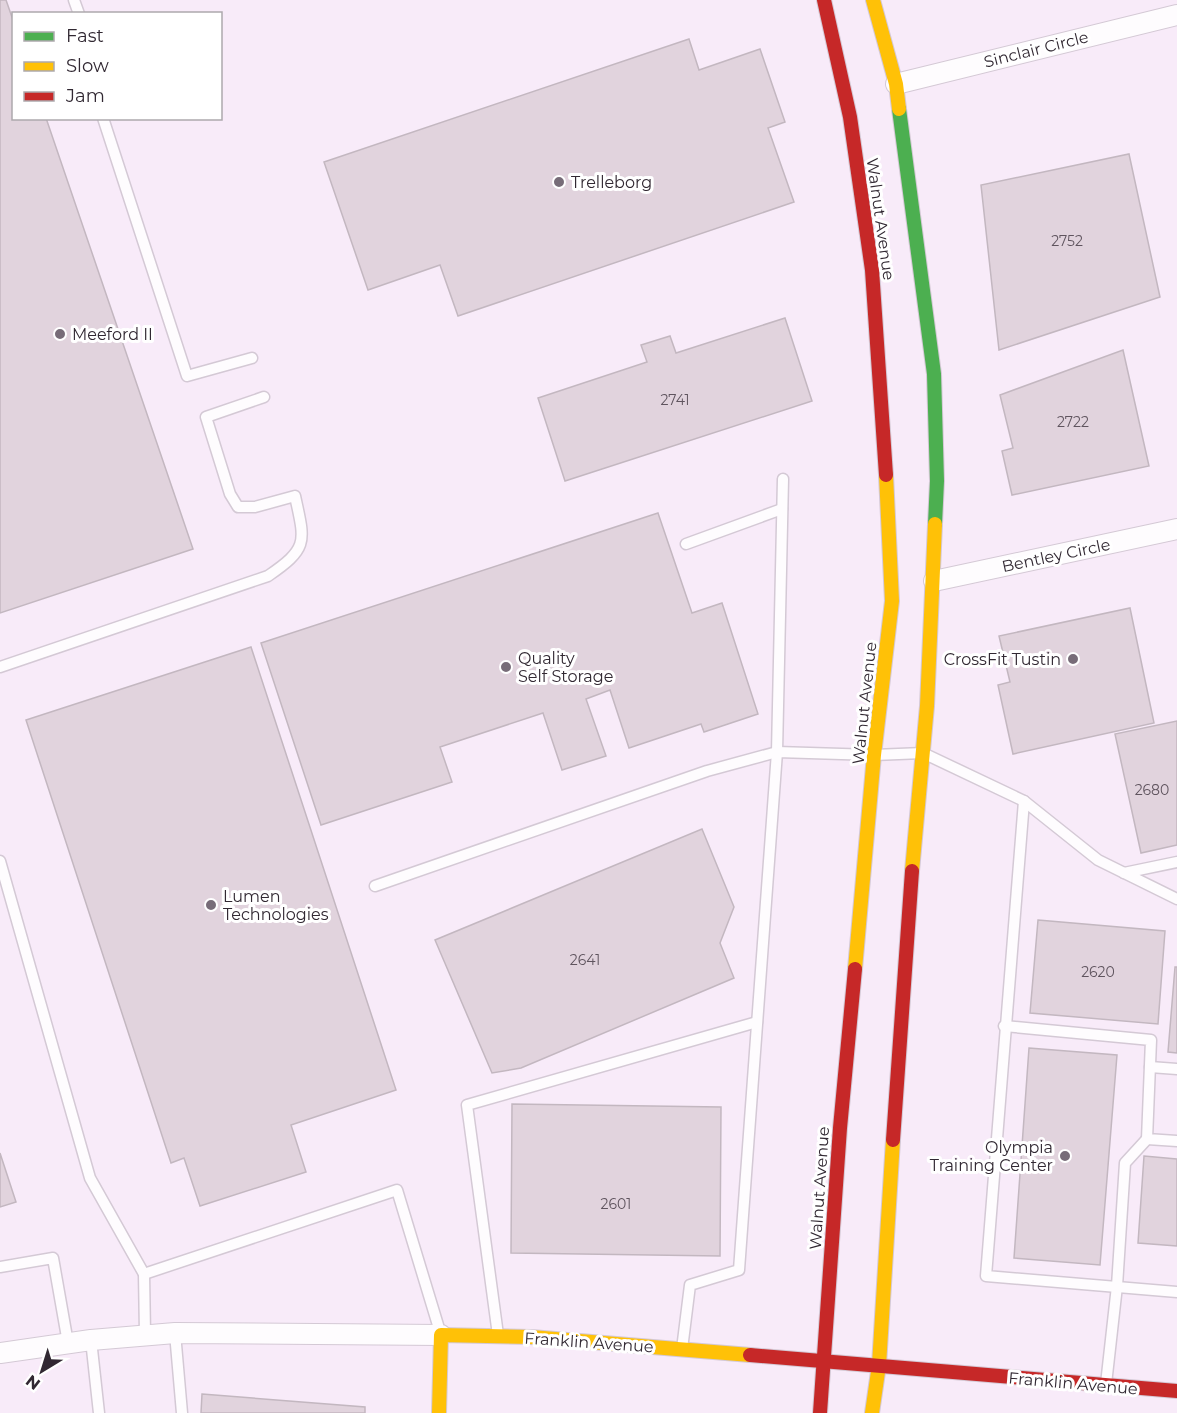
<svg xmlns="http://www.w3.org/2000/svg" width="1177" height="1413" font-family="Montserrat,sans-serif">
<rect width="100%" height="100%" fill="#f8ebf9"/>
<g fill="#e1d3dd" stroke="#c3b7c0" stroke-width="1.5">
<polygon points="0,0 6,0 14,23 14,118 46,118 193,549 0,613"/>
<polygon points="689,39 699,70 760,49 785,122 768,128 794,202 458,316 440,265 368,290 324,162"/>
<polygon points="1129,154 1160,297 999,350 981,185"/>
<polygon points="785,318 812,401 565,481 538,398 647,362 641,345 670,336 676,353"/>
<polygon points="1123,350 1149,466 1012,495 1002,451 1013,448 1000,395"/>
<polygon points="658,513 692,613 722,603 758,714 704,732 701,724 629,748 610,690 586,699 606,756 562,770 543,713 440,747 452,782 321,825 261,643"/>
<polygon points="1130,608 1154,723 1013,754 998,685 1010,682 999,636"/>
<polygon points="251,647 396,1090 291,1125 306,1172 200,1206 184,1158 171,1163 26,720"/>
<polygon points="1177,721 1177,845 1141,853 1115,734"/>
<polygon points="702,829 734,907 720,943 734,978 521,1068 492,1073 435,940"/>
<polygon points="1038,920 1165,931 1158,1024 1030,1013"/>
<polygon points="1175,967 1177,967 1177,1053 1168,1052"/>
<polygon points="1029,1048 1117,1055 1100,1265 1014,1258"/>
<polygon points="512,1104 721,1107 720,1256 511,1253"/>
<polygon points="0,1153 16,1202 0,1207"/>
<polygon points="1144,1156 1177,1159 1177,1246 1138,1243"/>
<polygon points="202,1394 365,1407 365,1413 201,1413"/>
</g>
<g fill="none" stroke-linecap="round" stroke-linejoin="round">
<g stroke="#d4c9d5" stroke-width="13">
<g id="lane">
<polyline points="74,0 79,14"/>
<polyline points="103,118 187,376 252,358"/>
<polyline points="686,544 782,509"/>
<path d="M 0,667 L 268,576 C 309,548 305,542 295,496 L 255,507 L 238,507 L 230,494 L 206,417 L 264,397"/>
<polyline points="1024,801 986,1276 1177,1292"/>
<polyline points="0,861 90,1178 144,1274 145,1334"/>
<polyline points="1124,873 1177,862"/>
<polyline points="375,886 707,771 777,752 783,479"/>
<polyline points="1004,1026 1151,1040 1147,1139 1177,1141"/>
<polyline points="1150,1067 1177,1069"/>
<polyline points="0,1267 53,1258 68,1343"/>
<polyline points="144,1274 397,1190 441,1335"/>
<polyline points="175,1333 182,1413"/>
<polyline points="498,1335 467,1105 757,1022"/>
<polyline points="91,1340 99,1413"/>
<polyline points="682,1349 690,1285 739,1270 777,752 874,755 923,753 1024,801 1098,860 1177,899"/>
<polyline points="1106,1384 1117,1286 1125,1163 1147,1139"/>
</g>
</g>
<g stroke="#d4c9d5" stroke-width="22">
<g id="street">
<polyline points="896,84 1177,15"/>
<polyline points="934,581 1177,529"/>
<polyline points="0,1353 91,1340 175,1333 441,1335"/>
</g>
</g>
<g stroke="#d4c9d5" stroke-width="16">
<polyline id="fast" points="899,109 934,374 937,481 935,524"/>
</g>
<g stroke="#d4c9d5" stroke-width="16">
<g id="slow">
<polyline points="873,0 896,84 899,109"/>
<polyline points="912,871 927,706 935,524"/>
<polyline points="855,969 874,755 892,601 886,475"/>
<polyline points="439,1413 441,1335 531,1337 750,1355"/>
<polyline points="872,1413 879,1365 893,1140"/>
</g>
</g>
<g stroke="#d4c9d5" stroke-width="16">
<g id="jam">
<polyline points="824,0 850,117 872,270 886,475"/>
<polyline points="893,1140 912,871"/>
<polyline points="750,1355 1177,1391"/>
<polyline points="820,1413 840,1128 855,969"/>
</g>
</g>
<use href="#lane" stroke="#fefcfe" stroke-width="10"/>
<use href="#street" stroke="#fefcfe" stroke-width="20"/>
<use href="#fast" stroke="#4caf50" stroke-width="14"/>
<use href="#slow" stroke="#ffc107" stroke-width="14"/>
<use href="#jam" stroke="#c62828" stroke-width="14"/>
</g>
<g fill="#776c78" stroke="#fff" stroke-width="2">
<circle cx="559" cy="182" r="6"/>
<circle cx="60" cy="334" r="6"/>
<circle cx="1073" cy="659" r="6"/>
<circle cx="506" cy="667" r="6"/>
<circle cx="211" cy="905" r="6"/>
<circle cx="1065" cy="1156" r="6"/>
</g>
<g text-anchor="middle" stroke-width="6" stroke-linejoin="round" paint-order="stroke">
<g font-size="14" fill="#5f545e">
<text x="1067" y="246">2752</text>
<text x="675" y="405">2741</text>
<text x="1073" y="427">2722</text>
<text x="1152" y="795">2680</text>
<text x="585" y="965">2641</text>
<text x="1098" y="977">2620</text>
<text x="616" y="1209">2601</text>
</g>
<g font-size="16" fill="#312832" stroke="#fff">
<text transform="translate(1036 49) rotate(-14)" y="6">Sinclair Circle</text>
<text transform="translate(881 219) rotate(82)" y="6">Walnut Avenue</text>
<text transform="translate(1056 555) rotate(-12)" y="6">Bentley Circle</text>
<text transform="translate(864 703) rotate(-84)" y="6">Walnut Avenue</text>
<text transform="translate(819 1188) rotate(-86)" y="6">Walnut Avenue</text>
<text transform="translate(589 1342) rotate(4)" y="6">Franklin Avenue</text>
<text transform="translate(1073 1383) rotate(5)" y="6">Franklin Avenue</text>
</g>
<g font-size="16" fill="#312832" stroke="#fff" text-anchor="start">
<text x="571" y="188">Trelleborg</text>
<text x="72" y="340">Meeford II</text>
<text x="518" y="664">Quality<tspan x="518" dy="18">Self Storage</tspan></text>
<text x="1061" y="665" text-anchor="end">CrossFit Tustin</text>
<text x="223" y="902">Lumen<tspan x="223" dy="18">Technologies</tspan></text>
<text x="1053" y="1153" text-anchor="end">Olympia<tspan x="1053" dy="18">Training Center</tspan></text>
</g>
</g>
<rect x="12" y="12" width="210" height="108" fill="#ffffff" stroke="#ada9ad" stroke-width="1.5"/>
<rect x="24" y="32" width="30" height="9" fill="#4caf50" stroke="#ada9ad" stroke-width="1.5"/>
<text x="66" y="42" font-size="18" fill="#312832">Fast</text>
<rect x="24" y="62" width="30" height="9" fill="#ffc107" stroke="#ada9ad" stroke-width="1.5"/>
<text x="66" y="72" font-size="18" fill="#312832">Slow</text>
<rect x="24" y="92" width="30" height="9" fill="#c62828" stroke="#ada9ad" stroke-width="1.5"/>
<text x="66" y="102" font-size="18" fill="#312832">Jam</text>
<g transform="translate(42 1371) rotate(218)" stroke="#ffffff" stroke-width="4.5" paint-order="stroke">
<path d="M0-4.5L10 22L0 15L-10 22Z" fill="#312832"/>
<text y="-9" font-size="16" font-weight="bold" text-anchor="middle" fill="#312832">N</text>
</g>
</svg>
